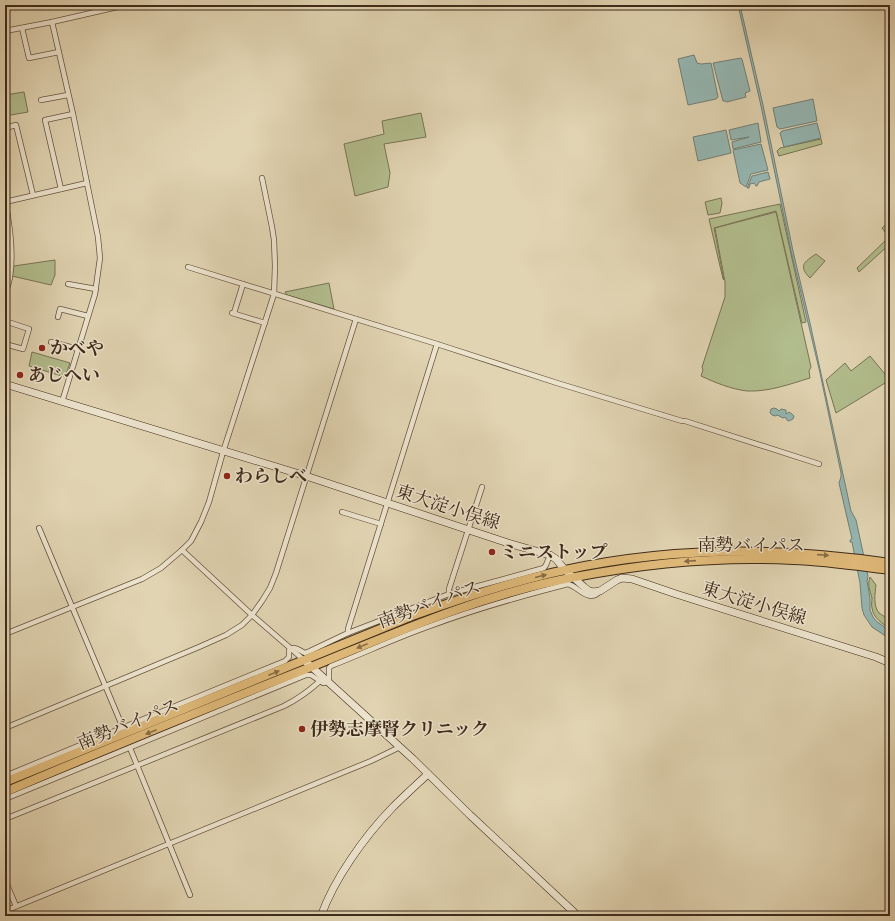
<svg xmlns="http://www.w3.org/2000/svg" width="895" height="921" font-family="'EB Garamond','Noto Serif JP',serif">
<rect width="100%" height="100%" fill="#e1d4b2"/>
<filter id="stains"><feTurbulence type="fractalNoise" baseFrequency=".005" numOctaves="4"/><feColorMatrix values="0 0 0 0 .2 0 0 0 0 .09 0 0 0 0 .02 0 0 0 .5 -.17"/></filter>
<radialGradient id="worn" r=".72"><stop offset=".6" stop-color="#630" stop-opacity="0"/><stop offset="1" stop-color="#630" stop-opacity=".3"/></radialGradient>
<g fill="#b2bd8d" stroke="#787454">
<polygon points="24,92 28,112 5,116 5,95"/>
<polygon points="421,113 426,137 384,144 390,173 388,187 355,196 344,144 384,134 382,121"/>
<polygon points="821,139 822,144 779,156 777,151 780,148"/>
<polygon points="721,198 722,203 720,213 708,215 705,202"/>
<polygon points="780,204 806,322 802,323 776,211 714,228 724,280 723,279 709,219"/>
<path d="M 776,212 L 811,367 L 809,371 L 810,378 C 790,384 769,392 747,391 C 731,389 716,383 701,376 L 703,370 L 702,367 L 725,297 L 725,282 L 715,228 Z"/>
<polygon points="890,221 890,244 859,272 857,268 889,237 882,228"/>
<path d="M 816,254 L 825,261 L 810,278 C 798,266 804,262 816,254 Z"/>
<polygon points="55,260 55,275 51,285 12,276 14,266"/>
<polygon points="329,283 334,309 287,295 285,292"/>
<polygon points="32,352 70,363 65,377 29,366"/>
<polygon points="870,356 890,380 836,413 826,380 845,363 851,371"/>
<path d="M 870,577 L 876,585 C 875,593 873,606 879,613 C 882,615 887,618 890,620 L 890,629 C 883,624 873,618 872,608 C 871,605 872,601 872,598 C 870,591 867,584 870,577 Z"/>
</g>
<g fill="#95b7b3" stroke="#737f76">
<polygon points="738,5 740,5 763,105 793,251 810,323 851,511 856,520 867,571 868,576 867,581 870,598 870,610 873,617 876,621 890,631 890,639 872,627 864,615 862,608 860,583 852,542 850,542 850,540 852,539 839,483 841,477 841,473 820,373 791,251 761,106"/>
<polygon points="694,55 697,63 701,64 711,63 718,97 716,99 688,105 678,59"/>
<polygon points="741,58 742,59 750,91 745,93 746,97 727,102 725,101 723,101 713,63"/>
<polygon points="813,99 817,121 780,129 777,127 773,108"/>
<polygon points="758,123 761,142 733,149 732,142 749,137 731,140 729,130"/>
<polygon points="817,123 821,138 784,147 780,133 782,131"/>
<polygon points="726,130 731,153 698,161 693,137"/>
<polygon points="761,144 768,170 751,174 746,187 740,183 733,150"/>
<polygon points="768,172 770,179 759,182 757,186 756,186 754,183 750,184 749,188 747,188 752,176"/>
<polygon points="774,408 777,409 779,411 781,409 786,410 786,414 789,412 792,414 794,416 793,419 789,421 787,420 785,417 783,418 779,416 778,415 775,416 772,415 770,413 771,409"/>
</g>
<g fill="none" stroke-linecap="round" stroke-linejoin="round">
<g stroke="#685540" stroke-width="6">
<g id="street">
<polyline points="52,22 73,114 98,237 100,258 95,294 62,402"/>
<polyline points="22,28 29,58 59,52"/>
<polyline points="5,31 52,22 126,5"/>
<polyline points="41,100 68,95"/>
<polyline points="5,128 16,125 33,195"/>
<polyline points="61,189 45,120 73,114"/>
<path d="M 5,200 C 10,225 14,252 10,277 C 9,283 7,289 5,295"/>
<polyline points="5,202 87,183"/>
<polyline points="188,267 437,344 557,383 682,421 685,421 819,464"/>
<polyline points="68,284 96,289"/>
<polyline points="232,313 265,323"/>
<polyline points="234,313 243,284"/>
<polyline points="58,317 60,309 88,316"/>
<polyline points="5,321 29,329 23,349 5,344"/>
<polyline points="51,342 78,349"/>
<polyline points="342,512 381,524"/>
<polyline points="39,528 123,728"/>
<polyline points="182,550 252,615 304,660"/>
<polyline points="449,594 449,589 482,487"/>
<polyline points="348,633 348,629 437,344"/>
<polyline points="5,634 142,579 161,568 182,550 191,541 201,522 209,502 223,452 274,294 275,266 274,240 272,227 262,178"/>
<path d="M 290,649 C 296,646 300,651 305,653 L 310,651 L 348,633 L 449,594 L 544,568 L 546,565 L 550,555"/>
<polyline points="5,728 199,647 226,635 242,625 252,615 262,601 270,588 276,573 356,319"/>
<polyline points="130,748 190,895"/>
<polyline points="5,776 285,661 289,657 289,651 290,649"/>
<path d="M 5,799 L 306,675 L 311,675 L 323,683 L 328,682 L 329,679 L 329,668 L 331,666 C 364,653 396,638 430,626 C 475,609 521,596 568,584 C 579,587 589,604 600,591"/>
<path d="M 5,819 L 284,706 C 298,699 309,691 320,681"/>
<polyline points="5,880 16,906"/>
<polyline points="5,911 371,761 400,747"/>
</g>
</g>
<g stroke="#3f2b1a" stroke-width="8">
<g id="secondary">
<polyline points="5,384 306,476 508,543 550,555 556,559 565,570 584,587 589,591 593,592 600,591 617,580 622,578 632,579 676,594 876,657 890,663"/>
<polyline points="304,660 413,759 470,815 578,916"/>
<path d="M 321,916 C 334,879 365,836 392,808 C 404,796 416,785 428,774"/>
</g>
</g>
<g stroke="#3f2b1a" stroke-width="10">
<g id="highway">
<path d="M 5,782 L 412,616 C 462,598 513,581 565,570 C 631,556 699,550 767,552 C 808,553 849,557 890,563"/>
<path d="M 5,792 C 106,749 209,707 311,667 C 397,632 483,594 575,577 C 647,563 720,556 793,560 C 825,561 858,566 890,570"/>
</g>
</g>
<use href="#street" stroke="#ece3cd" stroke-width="4.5"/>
<use href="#secondary" stroke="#ece3cd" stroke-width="7"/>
<use href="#highway" stroke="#e0ba79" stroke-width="8"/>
</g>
<defs><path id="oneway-solid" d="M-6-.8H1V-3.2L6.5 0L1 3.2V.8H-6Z"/></defs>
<g fill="#876b45">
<use href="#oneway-solid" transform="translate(823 555) rotate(4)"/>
<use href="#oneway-solid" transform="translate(690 561) rotate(176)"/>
<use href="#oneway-solid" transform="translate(541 576) rotate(-14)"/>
<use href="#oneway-solid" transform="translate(362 646) rotate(158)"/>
<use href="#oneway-solid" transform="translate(274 673) rotate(-22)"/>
<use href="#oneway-solid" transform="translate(151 732) rotate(158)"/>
</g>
<g fill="#8f2418" stroke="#ece3cd" stroke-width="1.5">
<circle cx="42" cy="348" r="4"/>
<circle cx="20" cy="375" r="4"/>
<circle cx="227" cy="476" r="4"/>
<circle cx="492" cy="552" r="4"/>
<circle cx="302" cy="729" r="4"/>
</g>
<g text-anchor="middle" stroke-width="3" stroke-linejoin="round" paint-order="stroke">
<g font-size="18" font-weight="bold" fill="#3f2b1a" stroke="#ece3cd" text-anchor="start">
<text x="50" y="354">かべや</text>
<text x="28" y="381">あじへい</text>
<text x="235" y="482">わらしべ</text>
<text x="500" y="558">ミニストップ</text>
<text x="310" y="735">伊勢志摩腎クリニック</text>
</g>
<g font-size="18" fill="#3f2b1a" stroke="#ece3cd">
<text transform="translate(448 507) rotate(18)" y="6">東大淀小俣線</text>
<text x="751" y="551">南勢バイパス</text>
<text transform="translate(754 603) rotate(17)" y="6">東大淀小俣線</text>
<text transform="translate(429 604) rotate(-20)" y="6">南勢バイパス</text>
<text transform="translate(128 724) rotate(-22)" y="6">南勢バイパス</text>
</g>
</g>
<rect width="895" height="921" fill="none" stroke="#e1d4b2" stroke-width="20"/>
<rect x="6" y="6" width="883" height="909" fill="none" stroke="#3f2b1a" stroke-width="2"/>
<rect x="10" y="10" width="875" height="901" fill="none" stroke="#3f2b1a"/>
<rect width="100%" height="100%" filter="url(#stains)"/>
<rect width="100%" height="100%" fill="url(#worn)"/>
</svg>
